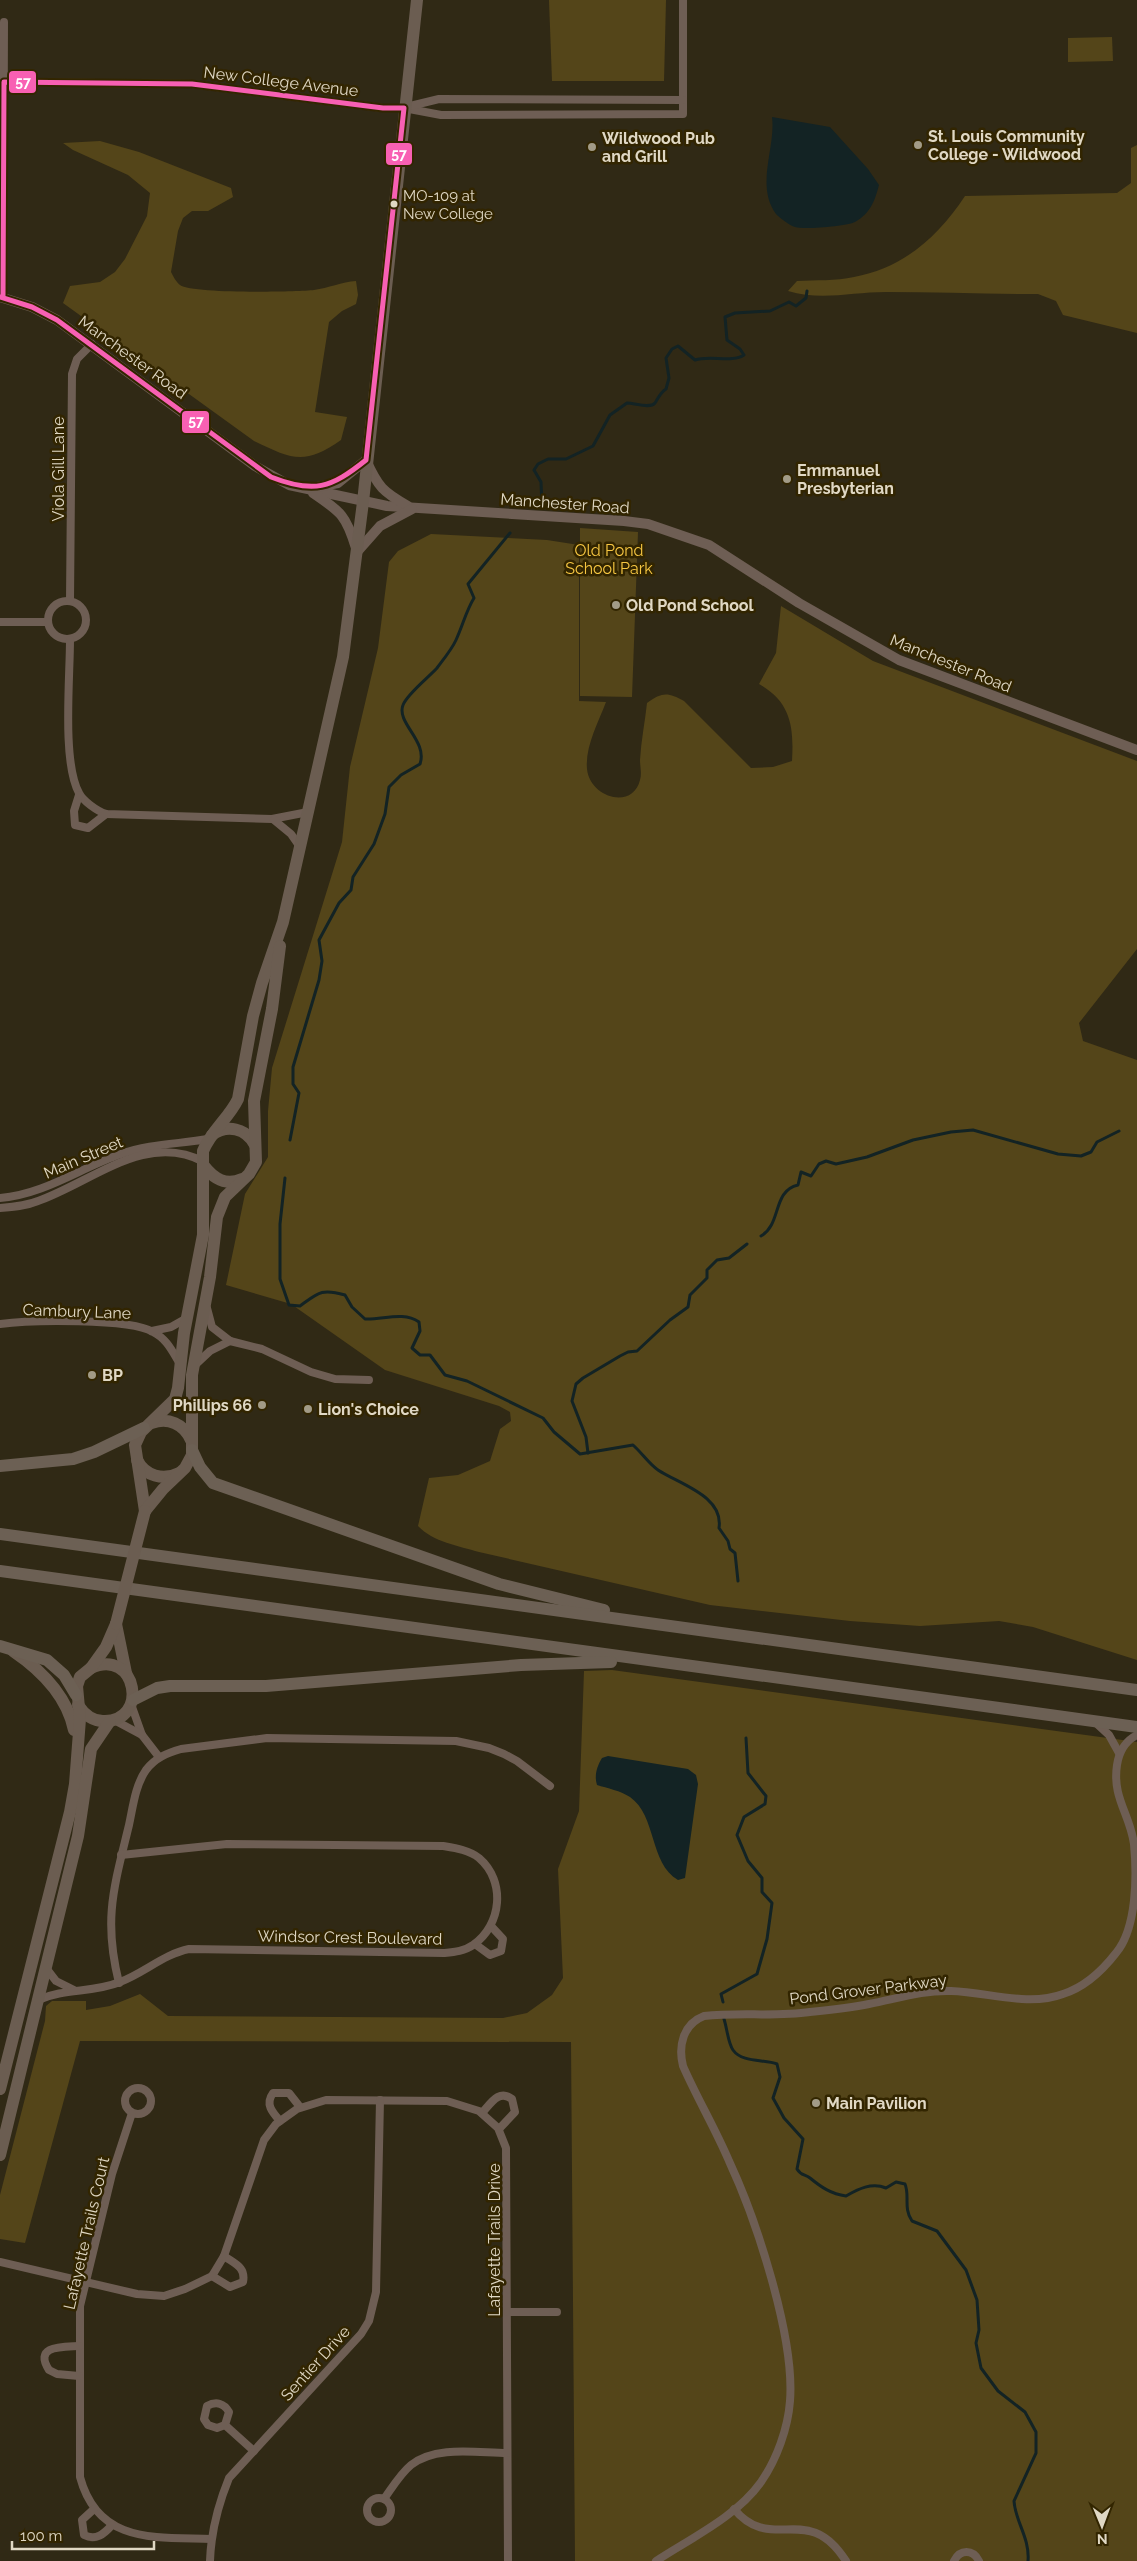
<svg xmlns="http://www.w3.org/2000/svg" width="1137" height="2561" font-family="Raleway,sans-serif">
<rect width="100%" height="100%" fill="#302915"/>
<g fill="#544519">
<polygon points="549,0 666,0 664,81 552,81"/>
<polygon points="1112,37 1113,61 1068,62 1068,38"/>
<path d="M 100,141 L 139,152 L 231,188 L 233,197 L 208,211 L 192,211 L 183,218 L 178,231 L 171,272 C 173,276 176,282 180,285 C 192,294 295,292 314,290 C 328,288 342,282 356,281 L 358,295 L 356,304 L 342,311 L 329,322 L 315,412 L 347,417 L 341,440 C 304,466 292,459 254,441 L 63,303 L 70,286 L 100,282 L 115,272 L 125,259 L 147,216 L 150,193 L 128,175 L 73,150 L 63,143 Z"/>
<path d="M 1137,145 L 1137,333 L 1063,315 L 1056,301 L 1038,294 C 988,294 937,292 886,292 C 852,292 821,301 788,291 L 797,281 C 815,280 836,281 854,277 C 903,268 938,237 965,196 L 1117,193 L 1131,183 L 1131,148 Z"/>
<polygon points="580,528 638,532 632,697 580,696"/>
<path d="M 431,534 L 547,540 L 579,545 L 579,701 L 606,702 C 598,723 585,747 587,769 C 590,798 633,810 640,780 C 642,774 640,766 640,760 C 641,741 645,722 647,703 C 662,692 668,692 684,701 L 751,768 L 773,767 L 792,761 C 794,727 791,702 759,684 L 776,653 L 781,606 L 873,661 L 1137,761 L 1137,949 L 1079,1023 L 1083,1041 L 1137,1060 L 1137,1660 L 1033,1627 L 999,1621 L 920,1626 L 850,1621 L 710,1605 L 479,1552 C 459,1546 433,1542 418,1526 L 429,1478 L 458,1475 L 490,1461 L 500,1429 L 511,1421 L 510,1412 L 499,1406 L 385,1370 L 291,1304 L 226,1285 L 245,1194 L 268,1157 L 268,1111 L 272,1068 L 342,842 L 350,767 L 378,648 L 389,562 L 398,551 Z"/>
<polygon points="612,1670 1137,1742 1137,2561 575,2561 571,2042 80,2041 25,2243 0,2239 0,2195 45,2021 46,2006 52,2001 86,2001 86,2010 110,2006 140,1994 168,2016 503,2018 527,2013 552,1995 563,1978 558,1869 579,1811 584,1671"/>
</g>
<g fill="#132324">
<path d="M 772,117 L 830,127 L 868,169 L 879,185 C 875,200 871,213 855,222 C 847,226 804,230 795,227 C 790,226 779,217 776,214 C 755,185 776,148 772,117 Z"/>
<path d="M 608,1756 L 688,1769 L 696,1775 L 698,1784 L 685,1878 L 678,1880 C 649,1863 657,1816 630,1797 C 621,1791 607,1788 597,1785 C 594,1776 597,1766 602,1758 Z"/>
</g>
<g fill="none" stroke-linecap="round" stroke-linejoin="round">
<g stroke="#132324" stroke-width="3">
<path d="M 542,507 L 541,482 L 534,470 L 538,464 L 548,459 L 566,459 L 593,446 L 610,415 L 627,403 C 635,403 650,409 655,403 C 659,397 660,393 666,389 L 669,378 L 666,358 L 672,349 L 678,346 L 695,360 C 710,355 732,363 744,355 L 740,349 L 727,340 L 725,317 L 735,313 L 770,311 L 789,302 L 796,306 L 806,298 L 807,291"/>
<path d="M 290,1140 L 299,1093 L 293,1084 L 293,1067 L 319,980 L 322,961 L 319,940 L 339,903 L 351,890 L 353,877 L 374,844 L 385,814 L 389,787 L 401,775 L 420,764 C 428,741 396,723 403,705 C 407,694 429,677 437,668 C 443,660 452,649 456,640 C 463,625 466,611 474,598 L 468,584 L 510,533"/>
<path d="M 285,1178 L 280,1224 L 280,1279 L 289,1305 L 300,1306 C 318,1293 321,1288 345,1295 L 352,1307 L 365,1319 C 383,1320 403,1311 419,1322 L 420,1331 L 412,1348 L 420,1355 L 430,1355 L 445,1375 L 467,1381 L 543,1418 L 554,1432 L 580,1454 L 633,1445 C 642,1453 649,1464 658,1470 C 679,1484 724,1496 719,1528 L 728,1541 L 730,1549 L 735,1553 L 738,1581"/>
<path d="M 761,1236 C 782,1224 772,1191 798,1185 L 801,1172 L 811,1176 L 819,1164 L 826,1161 L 836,1164 L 867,1157 L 913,1140 L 951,1132 L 973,1130 L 1058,1154 L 1081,1156 L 1091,1152 L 1097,1142 L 1119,1131"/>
<polyline points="588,1453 586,1437 572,1401 576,1384 583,1378 620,1356 628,1352 637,1351 670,1320 688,1307 690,1295 707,1278 707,1270 717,1260 729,1258 747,1244"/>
<polyline points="723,2002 721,1994 757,1974 767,1939 772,1903 762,1892 762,1878 748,1861 737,1835 744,1817 765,1804 766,1796 748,1773 746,1738"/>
<path d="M 724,2019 C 727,2028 728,2043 733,2050 C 742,2063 765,2059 777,2064 L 780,2077 L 773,2098 L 784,2118 L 803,2139 L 797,2169 C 801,2176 805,2174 810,2178 C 821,2187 831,2194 846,2196 C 858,2189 872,2182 886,2188 L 896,2182 L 905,2184 C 910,2196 903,2208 912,2221 L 937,2231 L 966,2270 L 977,2300 L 979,2330 L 976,2343 L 981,2368 L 998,2391 L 1025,2412 L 1036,2432 L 1036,2453 L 1014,2501 C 1015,2521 1030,2538 1028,2561"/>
</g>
<g stroke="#6e5e54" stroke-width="8">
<polyline points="4,82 192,84 383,108 404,108 441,115 683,114 683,0"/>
<polyline points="406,107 439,99 683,100"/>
<polyline points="3,297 4,22"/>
<circle cx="67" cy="620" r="19"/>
<polyline points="70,601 72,374 77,359 92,344"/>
<polyline points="0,622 48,622"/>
<path d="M 70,640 C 70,678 62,762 79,793 C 83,801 97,811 106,814 L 272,819 L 308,812"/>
<polyline points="79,795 74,811 75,825 88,828 106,814"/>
<polyline points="274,820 291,834 300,847"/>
<path d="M 0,1198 C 45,1194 80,1168 121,1154 C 149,1144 179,1144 208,1139"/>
<path d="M 0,1208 C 13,1207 26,1206 38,1201 C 92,1182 146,1131 204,1162"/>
<polyline points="207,1308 212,1327 230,1341 262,1349 311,1372 335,1379 369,1380"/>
<path d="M 0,1324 C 29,1320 130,1318 153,1332 C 167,1339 172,1351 180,1364"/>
<polyline points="152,1331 171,1327 187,1318"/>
<polyline points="195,1365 210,1351 230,1341"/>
<polyline points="131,1704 142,1735 159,1757"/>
<polyline points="114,1720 142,1735"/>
<polyline points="1095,1722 1109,1735 1119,1753"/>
<polyline points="475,1944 490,1955 501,1951 503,1939 491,1926"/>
<polyline points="46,1968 56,1981 74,1990"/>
<path d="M 119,1983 C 103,1919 114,1887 129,1825 C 133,1807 135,1786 146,1770 C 155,1758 167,1753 181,1749 L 267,1738 L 456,1741 L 489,1748 L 504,1754 L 517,1761 L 550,1786"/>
<path d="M 38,2000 C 65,1988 93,1993 120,1982 C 144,1973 164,1954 189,1949 L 444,1953 C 454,1952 465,1951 473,1945 C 502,1925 506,1881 479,1858 C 469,1850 455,1848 443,1846 L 227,1844 L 121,1855"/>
<circle cx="138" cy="2101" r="13"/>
<path d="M 132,2113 L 112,2174 L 80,2306 L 80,2477 C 98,2544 155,2537 211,2539"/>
<path d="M 482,2113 C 491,2103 499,2089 512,2099 L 515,2112 L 499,2129"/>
<path d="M 280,2121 C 272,2112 265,2104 273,2093 L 289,2093 L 300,2107"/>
<polyline points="0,2262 137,2294 164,2296 185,2289 212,2276 224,2256 264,2140 276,2124 297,2109 326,2100 447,2101 479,2111 498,2128 506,2148 508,2561"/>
<path d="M 212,2276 L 230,2287 L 243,2282 C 246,2267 235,2264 224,2256"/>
<polyline points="508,2312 557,2312"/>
<path d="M 79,2376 L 57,2374 L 49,2370 C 33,2345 63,2347 79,2346"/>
<path d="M 225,2425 L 217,2428 L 208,2425 L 204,2419 L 207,2406 C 216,2401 224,2403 229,2412 L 225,2425 L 254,2451"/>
<circle cx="379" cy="2510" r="12"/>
<path d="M 384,2499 C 392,2488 400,2474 411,2465 C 436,2445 478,2453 507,2453"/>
<path d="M 94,2509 L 82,2520 L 84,2535 C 96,2541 104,2534 112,2525"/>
<path d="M 734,2509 C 772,2555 807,2500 846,2561"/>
<path d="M 210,2561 C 211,2531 218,2505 229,2478 L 361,2334 L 369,2321 L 376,2292 L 380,2100"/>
<path d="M 656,2561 C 691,2538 736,2517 761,2482 C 777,2459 788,2428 790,2401 C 795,2337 756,2219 729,2161 C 715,2128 697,2098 683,2066 C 678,2046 683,2024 704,2016 C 739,2012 775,2017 810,2012 C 830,2010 850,2008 869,2004 C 896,1999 923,1990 951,1991 C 988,1992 1028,2007 1063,1994 C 1085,1987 1102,1971 1116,1953 C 1137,1928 1137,1875 1134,1844 C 1130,1814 1112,1798 1117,1765 C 1119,1752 1125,1741 1137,1735"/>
<path d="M 954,2561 C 960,2549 973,2549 979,2561"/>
</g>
<g stroke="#6e5e54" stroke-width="10">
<polyline points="0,297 32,307 57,320 255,466 289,485 387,506 624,521 648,524 709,545 799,603 899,660 1137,750"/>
<path d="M 312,488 L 338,483 L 366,460 C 378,487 383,492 408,506"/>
<path d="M 313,493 C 341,512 346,515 356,548"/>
<polyline points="357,552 380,526 412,509"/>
</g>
<g stroke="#6b5d51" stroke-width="12">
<path d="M 212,1135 C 227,1124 246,1128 255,1145"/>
<path d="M 204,1166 C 214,1179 226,1186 242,1179"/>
<path d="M 152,1423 C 168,1417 184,1424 191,1440"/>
<path d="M 137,1460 C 145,1476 163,1481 179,1473"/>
<path d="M 145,1511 L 135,1445 L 141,1432 L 175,1399 L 178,1388 L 184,1333 L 203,1235 L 203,1151 C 211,1131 229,1118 238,1099 L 253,1016 L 262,983 L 283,922 L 343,657 L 363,502 L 417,0"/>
<polyline points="145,1511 163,1489 185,1468 192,1455 192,1375 210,1277 217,1217 225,1197 249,1174 256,1162 254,1101 272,1009 280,946"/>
<polyline points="116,1624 126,1673"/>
<path d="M 13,1651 C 41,1670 67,1696 74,1730"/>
<path d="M 78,1705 C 84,1714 92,1721 103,1721 C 150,1723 137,1647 91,1668"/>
<polyline points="0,2089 70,1812 75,1784 80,1719 77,1686 80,1677 91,1668 106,1647 116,1624"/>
<polyline points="0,2155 78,1836 91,1749 110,1721"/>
</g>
<g stroke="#6c6054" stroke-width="12">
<polyline points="192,1450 200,1467 213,1483 499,1584 604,1610"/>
<polyline points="0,1466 73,1459 94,1452 144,1428"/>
<polyline points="0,1534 1137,1690"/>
<polyline points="0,1571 1137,1727"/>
<polyline points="0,1646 47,1660 64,1675 76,1695"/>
<polyline points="133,1700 157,1688 170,1686 266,1686 521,1665 611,1662"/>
</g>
<polyline stroke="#6b5d51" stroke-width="12" points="116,1624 145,1511"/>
<g stroke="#322500" stroke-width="9">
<path id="bus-1" d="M 0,297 L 32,307 L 57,320 L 271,477 C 314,494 331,488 366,460 L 404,108 L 383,108 L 192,84 L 4,82 L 3,297"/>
</g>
<use href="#bus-1" stroke="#f860b3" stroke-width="5"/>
</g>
<g fill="#a29b87" stroke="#322500" stroke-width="2">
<circle cx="918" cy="145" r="5"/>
<circle cx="592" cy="147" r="5"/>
<circle cx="787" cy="479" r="5"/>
<circle cx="616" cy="605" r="5"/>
<circle cx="92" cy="1375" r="5"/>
<circle cx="262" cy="1405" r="5"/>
<circle cx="308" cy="1409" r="5"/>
<circle cx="816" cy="2103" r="5"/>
</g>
<circle fill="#e0d8c4" stroke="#322500" stroke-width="2" cx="394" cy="204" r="4.5"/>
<g text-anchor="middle" stroke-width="5" stroke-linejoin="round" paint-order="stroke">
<g font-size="15" fill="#e0d8c4" stroke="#322500" text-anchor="start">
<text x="403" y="201">MO-109 at<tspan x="403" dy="18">New College</tspan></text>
</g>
<g font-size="16" fill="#e0d8c4" stroke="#322500">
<text transform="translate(281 81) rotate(7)" y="6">New College Avenue</text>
<text transform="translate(133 357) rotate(36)" y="6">Manchester Road</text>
<text transform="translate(58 469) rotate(-90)" y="6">Viola Gill Lane</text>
<text transform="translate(565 503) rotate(4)" y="6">Manchester Road</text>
<text transform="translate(951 663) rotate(22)" y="6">Manchester Road</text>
<text transform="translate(83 1157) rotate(-23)" y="6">Main Street</text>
<text transform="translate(77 1311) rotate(2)" y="6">Cambury Lane</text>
<text transform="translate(350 1937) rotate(1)" y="6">Windsor Crest Boulevard</text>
<text transform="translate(868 1989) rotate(-7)" y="6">Pond Grover Parkway</text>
<text transform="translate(86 2233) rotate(-77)" y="6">Lafayette Trails Court</text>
<text transform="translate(494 2240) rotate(-90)" y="6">Lafayette Trails Drive</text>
<text transform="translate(315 2363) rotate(-48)" y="6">Sentier Drive</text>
</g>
<g font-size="16" font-weight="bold" fill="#e0d8c4" stroke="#322500" text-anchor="start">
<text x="928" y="142">St. Louis Community<tspan x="928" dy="18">College - Wildwood</tspan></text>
<text x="602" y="144">Wildwood Pub<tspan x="602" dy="18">and Grill</tspan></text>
<text x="797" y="476">Emmanuel<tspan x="797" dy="18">Presbyterian</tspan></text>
<text x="626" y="611">Old Pond School</text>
<text x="102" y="1381">BP</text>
<text x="252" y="1411" text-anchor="end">Phillips 66</text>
<text x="318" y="1415">Lion's Choice</text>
<text x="826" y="2109">Main Pavilion</text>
</g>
<g font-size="16" fill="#f7c742" stroke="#322500">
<text x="609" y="556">Old Pond<tspan x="609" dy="18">School Park</tspan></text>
</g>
</g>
<g stroke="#322500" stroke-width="2">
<rect x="8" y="70" width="29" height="24" rx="5" fill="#f860b3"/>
<rect x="385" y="142" width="28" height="24" rx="5" fill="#f860b3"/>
<rect x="181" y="410" width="29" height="24" rx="5" fill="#f860b3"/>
</g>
<g font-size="14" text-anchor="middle" font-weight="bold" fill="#fff">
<text x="23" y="87">57</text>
<text x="399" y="159">57</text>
<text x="196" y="426">57</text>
</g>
<g transform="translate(1102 2526) rotate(179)" stroke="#322500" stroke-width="4" paint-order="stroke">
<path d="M0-4L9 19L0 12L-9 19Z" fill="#e0d8c4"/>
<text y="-8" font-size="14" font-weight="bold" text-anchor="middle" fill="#e0d8c4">N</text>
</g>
<path d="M12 2541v8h142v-8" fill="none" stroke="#e0d8c4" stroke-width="2.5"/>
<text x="20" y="2541" font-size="15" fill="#e0d8c4" stroke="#322500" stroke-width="4" paint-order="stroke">100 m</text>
</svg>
